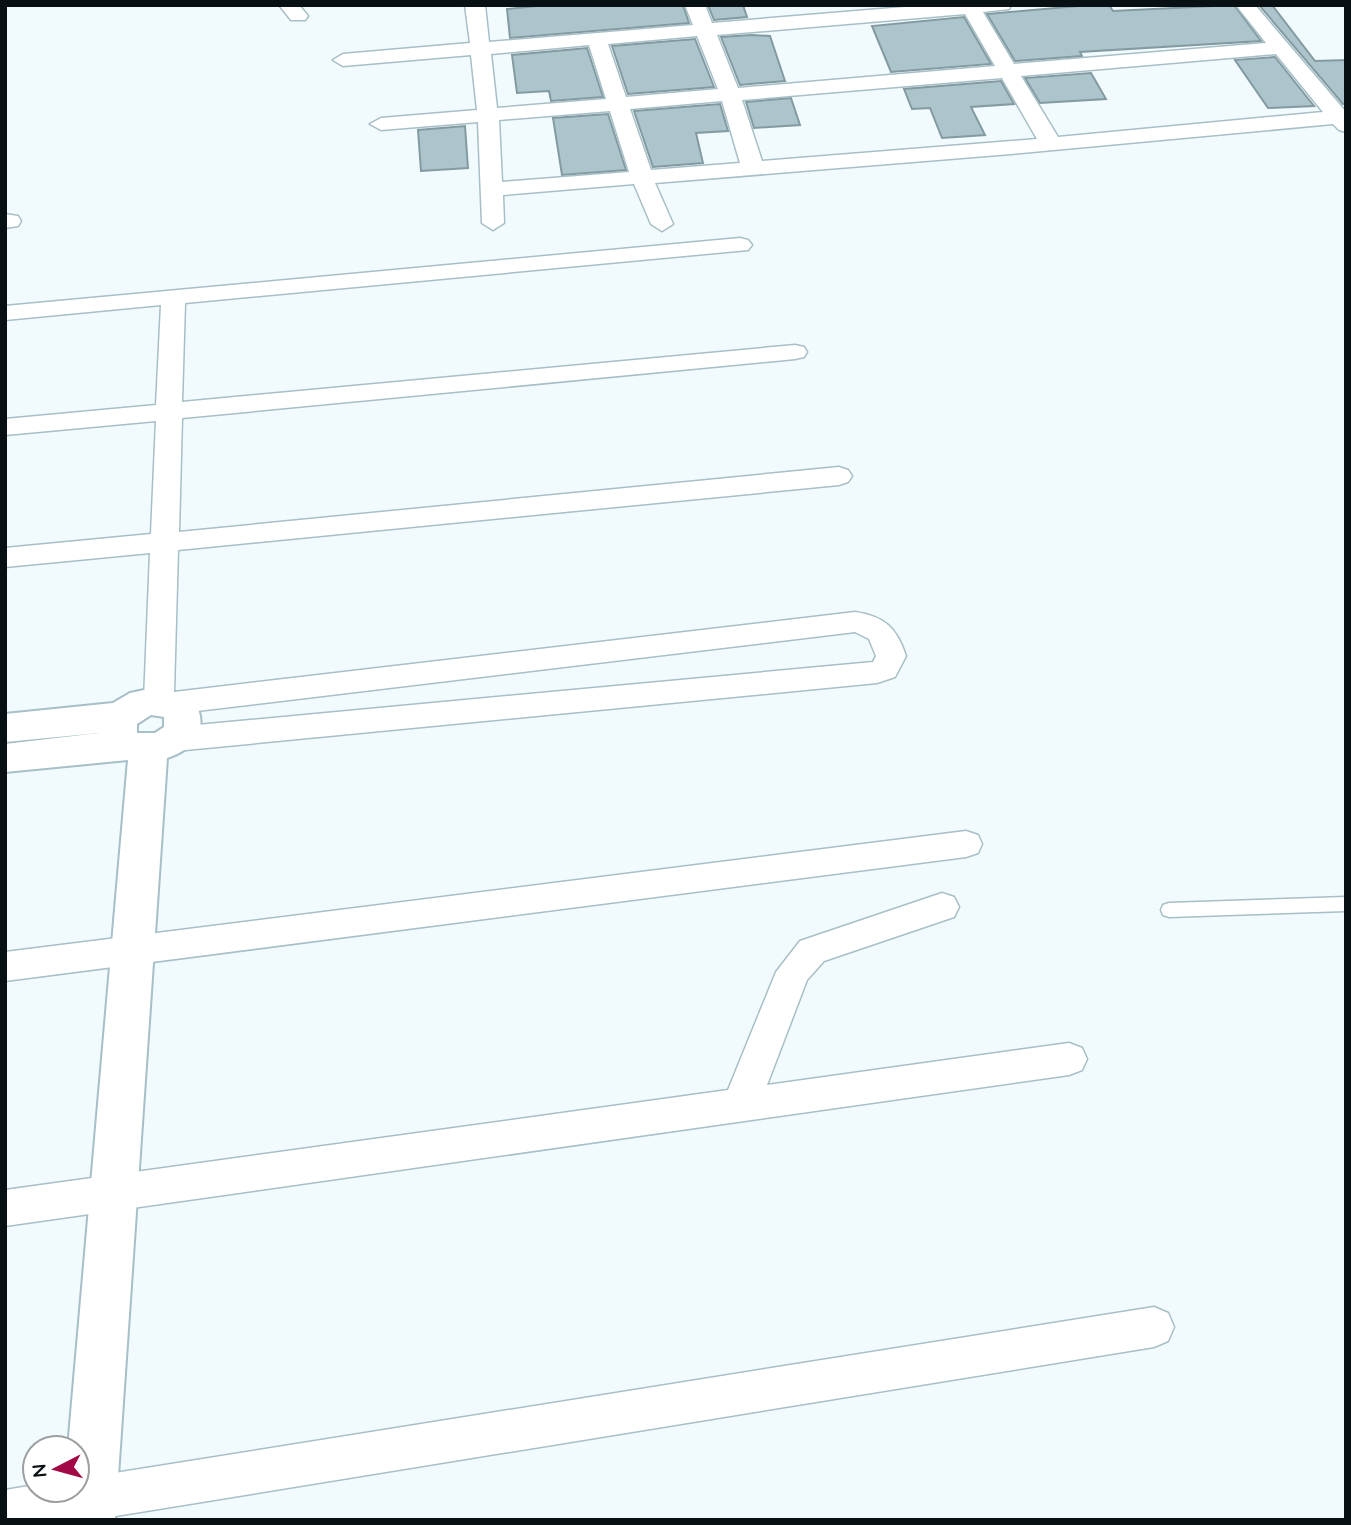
<svg xmlns="http://www.w3.org/2000/svg" width="1351" height="1525" font-family="Quicksand,sans-serif">
<rect width="100%" height="100%" fill="#f1fbfe"/>
<g fill="#acc5cc" stroke="#839aa1" stroke-width="2">
<polygon points="546,5 683,5 689,23 510,38 507,9"/>
<polygon points="708,5 743,5 747,17 714,20"/>
<polygon points="1090,5 1109,5 1113,11 1234,5 1261,41 1080,52 1082,56 1015,61 987,14"/>
<polygon points="1259,5 1272,5 1315,61 1346,60 1346,104 1343,104"/>
<polygon points="964,17 991,64 891,72 872,26"/>
<polygon points="752,35 770,36 785,81 740,85 721,37"/>
<polygon points="695,39 714,87 628,94 612,46"/>
<polygon points="587,48 603,97 551,101 549,91 517,93 512,55"/>
<polygon points="1275,57 1314,106 1268,108 1235,60"/>
<polygon points="1091,73 1106,99 1040,103 1025,78"/>
<polygon points="1001,81 1014,104 971,107 985,135 942,138 930,108 912,109 904,89"/>
<polygon points="791,98 800,125 754,128 746,102"/>
<polygon points="720,104 728,131 696,133 703,163 653,167 634,111"/>
<polygon points="608,114 626,170 562,175 553,118"/>
<polygon points="465,126 468,168 421,171 418,130"/>
</g>
<g fill="none" stroke-linecap="round" stroke-linejoin="round">
<g stroke="#a7bfc6" stroke-width="3">
<polygon id="service" points="1346,897 1346,911 1169,917 1163,915 1161,910 1163,905 1169,903"/>
</g>
<g stroke="#a7bfc6" stroke-width="3">
<g id="minor">
<polygon points="279,5 299,5 308,16 305,20 291,20"/>
<path d="M 465,5 L 485,5 L 489,42 L 693,25 L 685,5 L 705,5 L 712,23 L 929,5 L 1011,5 L 1009,9 L 983,12 L 1014,64 L 1266,43 L 1236,5 L 1255,5 L 1346,112 L 1346,132 L 1339,130 L 1333,124 L 1011,154 L 655,183 L 673,224 L 662,231 L 651,224 L 634,184 L 503,195 L 504,223 L 493,230 L 482,223 L 478,122 L 381,130 L 370,124 L 381,118 L 477,110 L 471,55 L 343,66 L 333,60 L 343,54 L 470,43 ZM 965,14 L 995,66 L 738,88 L 717,35 ZM 697,36 L 718,89 L 626,97 L 608,44 ZM 589,45 L 606,99 L 497,108 L 491,54 ZM 1276,54 L 1323,112 L 1058,137 L 1021,76 ZM 1002,78 L 1037,139 L 762,161 L 742,100 ZM 722,101 L 740,163 L 651,170 L 630,109 ZM 610,111 L 629,172 L 502,182 L 499,120 Z"/>
<polygon points="5,214 18,216 21,221 18,226 5,228"/>
<path d="M 740,238 L 748,240 L 752,245 L 748,250 L 185,303 L 182,402 L 795,345 L 804,347 L 807,352 L 804,357 L 795,359 L 182,418 L 179,532 L 839,467 L 848,470 L 852,476 L 848,482 L 839,485 L 178,550 L 174,692 L 855,612 C 884,616 897,628 906,656 L 895,677 L 877,683 L 175,751 L 164,747 L 159,739 L 164,731 L 175,727 L 873,662 L 876,656 L 869,639 L 855,632 L 172,714 L 148,708 L 144,700 L 150,553 L 5,567 L 5,548 L 151,534 L 156,421 L 5,435 L 5,419 L 156,405 L 161,305 L 5,320 L 5,306 Z"/>
<polygon points="966,831 978,835 982,844 978,853 966,857 5,981 5,952"/>
<polygon points="942,893 954,897 959,907 954,917 824,961 807,980 767,1085 1069,1043 1082,1048 1087,1059 1082,1070 1069,1075 5,1226 5,1190 728,1090 776,972 800,941"/>
<polygon points="1154,1307 1168,1313 1174,1327 1168,1341 1154,1347 91,1520 5,1520 5,1490 35,1485 35,1490 77,1490 77,1479"/>
</g>
</g>
<g stroke="#a7bfc6" stroke-width="4">
<path id="tertiary" d="M 158,687 L 194,700 C 210,729 195,749 167,758 L 115,1520 L 61,1520 L 64,1490 L 77,1490 L 77,1448 L 68,1448 L 128,760 L 5,772 L 5,744 L 99,733 L 5,742 L 5,714 L 113,703 L 130,693 ZM 151,715 L 164,717 L 164,727 L 155,733 L 137,733 L 137,724 Z"/>
</g>
<use href="#service" fill="#fff" fill-rule="evenodd"/>
<use href="#minor" fill="#fff" fill-rule="evenodd"/>
<use href="#tertiary" fill="#fff" fill-rule="evenodd"/>
</g>
<rect width="1351" height="1525" fill="none" stroke="#081013" stroke-width="14"/>
<g transform="translate(56 1469) rotate(264)"><circle r="33" fill="#ffffff" stroke="#9c9fa1" stroke-width="2"/>
<path d="M0-5L12 26L0 18L-12 26Z" fill="#a20846"/>
<text y="-10" font-size="19" font-weight="bold" text-anchor="middle" fill="#081013">N</text>
</g>
</svg>
